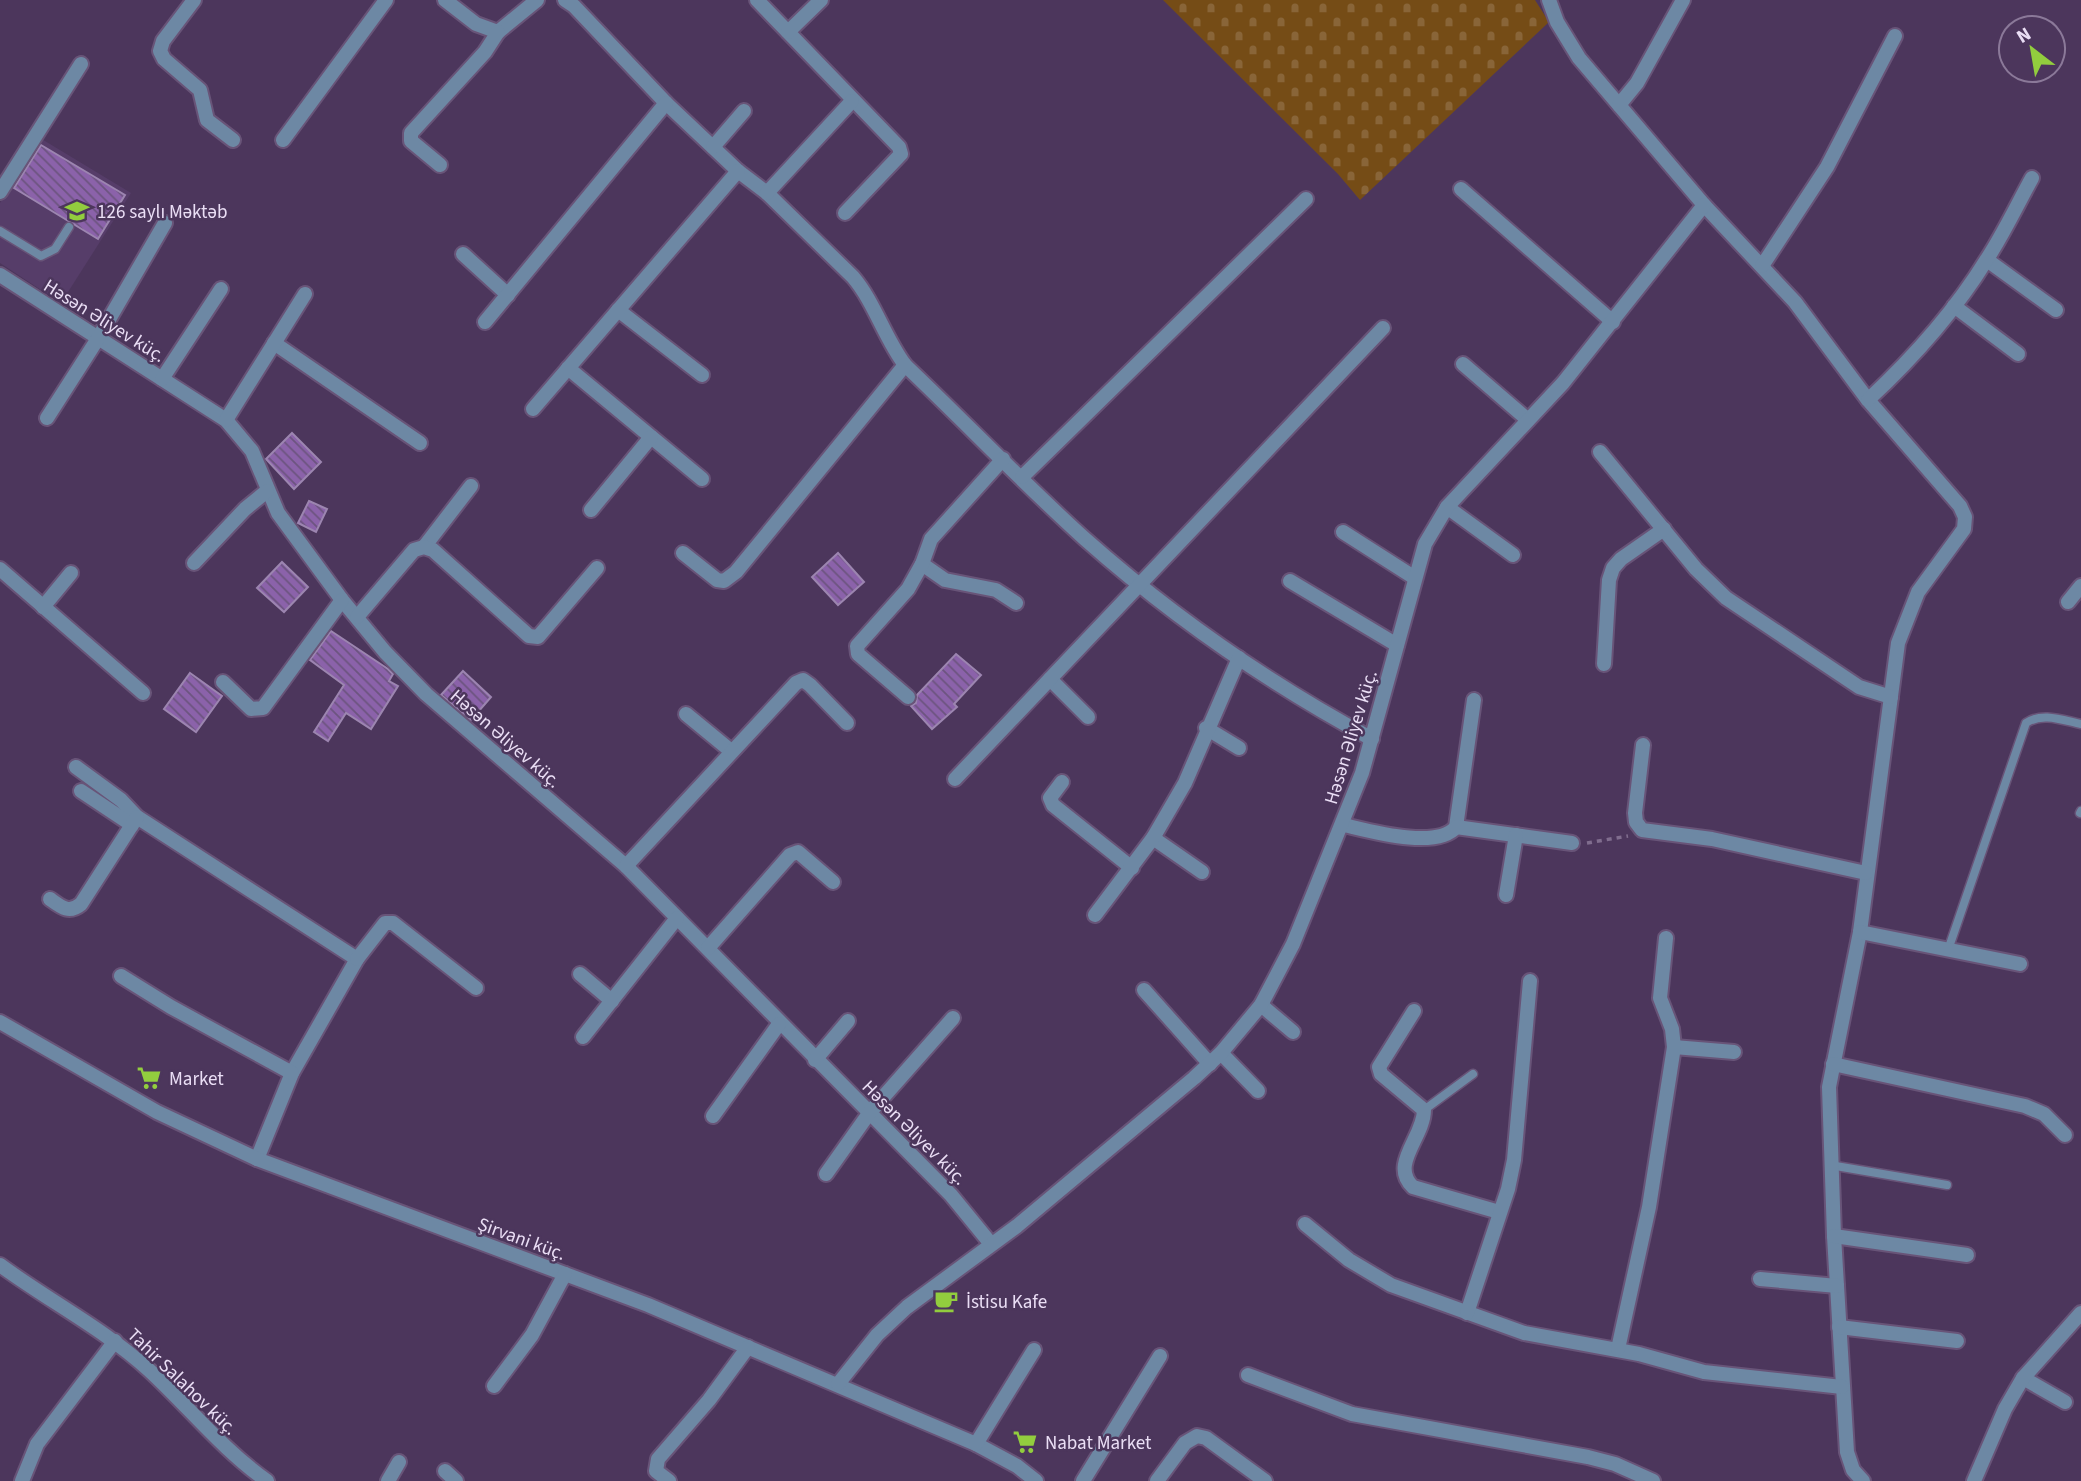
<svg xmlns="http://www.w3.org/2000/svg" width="2081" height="1481" font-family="'Source Sans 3',sans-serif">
<defs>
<pattern id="cemetery-stones" width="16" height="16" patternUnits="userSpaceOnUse" patternTransform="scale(1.75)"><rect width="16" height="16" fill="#754c16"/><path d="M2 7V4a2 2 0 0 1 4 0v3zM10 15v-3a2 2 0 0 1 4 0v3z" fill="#896538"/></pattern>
<pattern id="building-back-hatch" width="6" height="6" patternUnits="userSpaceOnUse" patternTransform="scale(1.75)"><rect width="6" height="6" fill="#8b62aa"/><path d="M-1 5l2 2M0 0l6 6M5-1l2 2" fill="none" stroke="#6c547f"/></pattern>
</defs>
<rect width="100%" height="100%" fill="#4c365c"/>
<polygon fill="#563d69" points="40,138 131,193 61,303 0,263 0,203"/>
<polygon fill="url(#cemetery-stones)" points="1163,0 1535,0 1549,22 1360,200 1338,174"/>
<g fill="url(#building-back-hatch)" stroke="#9c85b0" stroke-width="2">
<polygon points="41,145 125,195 98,239 14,188"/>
<polygon points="292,433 321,462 294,489 266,459"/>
<polygon points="309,501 327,509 316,532 298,523"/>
<polygon points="838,553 864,582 838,605 812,577"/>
<polygon points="282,562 308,587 284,612 257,588"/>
<polygon points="331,631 388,669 393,674 389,681 398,686 371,729 346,713 328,741 314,732 344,685 310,660"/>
<polygon points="956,654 981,675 954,704 957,707 932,729 911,706 916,703 917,695"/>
<polygon points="463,671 491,697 471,720 441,695"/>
<polygon points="190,673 222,696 196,732 164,709"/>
</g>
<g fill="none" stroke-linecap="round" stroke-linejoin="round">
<g stroke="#685478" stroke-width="11">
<g id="lane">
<polyline points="0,231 41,256 55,249 69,227"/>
<polyline points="2080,813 2081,811"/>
<path d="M 1948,950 L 2026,723 C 2042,712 2062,720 2081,724"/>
<polyline points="1424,1110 1473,1074"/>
<polyline points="1830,1165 1947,1185"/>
</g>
</g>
<g stroke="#685478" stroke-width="18">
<g id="street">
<polyline points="194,0 163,41 160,51 164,59 200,90 207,120 233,140"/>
<polyline points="445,0 476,24 498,32 537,0"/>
<path d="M 565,0 L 574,6 L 666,103 L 738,171 L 767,193 L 853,277 C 875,303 884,337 905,365 C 965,422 1023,483 1085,539 C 1172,616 1270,684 1372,739"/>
<polyline points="757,0 899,147 901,154 845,213"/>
<polyline points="1549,0 1557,22 1579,58 1704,205 1795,302 1868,400 1960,506 1965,517 1964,529 1918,592 1898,643 1860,932 1829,1087 1834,1236 1847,1452 1853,1470 1863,1481"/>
<polyline points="788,32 821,0"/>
<polyline points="1619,105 1637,83 1683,0"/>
<polyline points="283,140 386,0"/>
<polyline points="713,147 744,111"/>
<polyline points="440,165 411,141 411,133 485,52 498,32"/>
<polyline points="1461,189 1613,322"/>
<polyline points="0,192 81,64"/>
<polyline points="767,193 852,101"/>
<polyline points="463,254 508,295"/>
<polyline points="1987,260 2056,310"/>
<polyline points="1762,266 1827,167 1895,36"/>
<polyline points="0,275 226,420 252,451 278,513 342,600 385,652 426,694 626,866 951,1195 991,1244"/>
<polyline points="1954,306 2018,354"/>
<polyline points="618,310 702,375"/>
<polyline points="485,322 666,103"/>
<polyline points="274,343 420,443"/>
<polyline points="1463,364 1528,420"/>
<polyline points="568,368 702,479"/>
<polyline points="162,379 221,289"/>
<path d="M 1868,400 C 1912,359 1955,311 1987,259 C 2004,233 2017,205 2032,178"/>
<polyline points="533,409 738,171"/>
<polyline points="47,418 97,340 165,223"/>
<polyline points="226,420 305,294"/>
<polyline points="1600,452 1696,569 1726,598 1859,687 1891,697"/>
<polyline points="1022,477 1306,199"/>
<polyline points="1447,507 1513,555"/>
<polyline points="591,510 651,437"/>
<polyline points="1343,532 1415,578"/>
<polyline points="424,547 471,486"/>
<polyline points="683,553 717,580 724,581 736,572 905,365"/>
<polyline points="194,563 245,509 267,491"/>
<polyline points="922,564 945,580 996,590 1016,603"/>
<polyline points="0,569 143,693"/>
<polyline points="1290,581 1397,645"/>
<polyline points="2068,602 2081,586"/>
<polyline points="43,607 71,573"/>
<polyline points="357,617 414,550 424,547 433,550 529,636 538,637 597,568"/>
<polyline points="1604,664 1609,580 1613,568 1621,559 1664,529"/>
<polyline points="1050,679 1088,717"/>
<polyline points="223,682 251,709 263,708 342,600"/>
<polyline points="908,697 858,654 857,646 908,589 922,564 931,539 1003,459"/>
<polyline points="686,714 731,751"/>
<polyline points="1206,728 1239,748"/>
<polyline points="1643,745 1635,813 1636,822 1642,830 1712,839 1866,873"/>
<polyline points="76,767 121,800 137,817 357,959 292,1073 257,1159"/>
<polyline points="955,779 1383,328"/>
<polyline points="1062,782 1050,798 1053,805 1132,868"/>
<polyline points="81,791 132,825"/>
<path d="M 1344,825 C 1370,831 1437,850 1456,827 L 1474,700"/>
<polyline points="1456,827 1572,843"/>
<polyline points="1153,838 1202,872"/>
<polyline points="626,866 796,683 803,680 810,685 847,723"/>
<polyline points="1506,895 1516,835"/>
<path d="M 50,899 C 61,907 69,914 81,904 L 137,817"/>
<polyline points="1095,915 1153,838 1185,783 1239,658"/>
<polyline points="1860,932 2020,964"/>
<polyline points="708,948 790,855 798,852 833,882"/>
<polyline points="357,959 385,923 393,923 476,988"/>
<polyline points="580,974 612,1001"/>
<polyline points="121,976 171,1007 292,1073"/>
<polyline points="1144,990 1210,1064"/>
<polyline points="1261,1005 1293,1032"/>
<path d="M 1414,1011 L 1379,1067 L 1381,1074 L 1424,1110 C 1424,1137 1389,1165 1413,1187 L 1499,1212"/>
<polyline points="0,1022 157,1112 257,1159 648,1305 976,1444 1017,1466 1036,1481"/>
<polyline points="583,1037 677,918"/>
<polyline points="1674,1047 1734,1052"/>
<polyline points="1221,1053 1258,1091"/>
<polyline points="815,1060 848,1021"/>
<polyline points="1833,1064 2025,1106 2044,1114 2065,1135"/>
<polyline points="713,1116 779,1024"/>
<polyline points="826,1174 870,1112 953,1018"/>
<polyline points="1305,1224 1349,1260 1391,1285 1524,1333 1639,1354 1704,1372 1842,1387"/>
<polyline points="1834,1236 1967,1255"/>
<path d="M 0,1265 C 49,1301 104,1329 149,1370 C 189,1407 222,1449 267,1481"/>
<polyline points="1760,1279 1837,1286"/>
<polyline points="1467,1313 1508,1189 1514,1160 1530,981"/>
<polyline points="1839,1327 1957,1341"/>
<polyline points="1618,1349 1649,1207 1674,1047 1672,1029 1660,998 1666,938"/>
<polyline points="1248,1375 1352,1414 1588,1457 1615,1464 1653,1481"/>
<polyline points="2023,1378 2065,1402"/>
<polyline points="838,1384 877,1335 907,1307 1017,1226 1194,1078 1221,1053 1261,1005 1293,944 1362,773 1425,544 1447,507 1563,383 1704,205"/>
<polyline points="494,1386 532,1335 565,1274"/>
<polyline points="976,1444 1034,1350"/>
<polyline points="445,1471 456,1481"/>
<polyline points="22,1481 37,1444 115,1341"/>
<polyline points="388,1481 399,1462"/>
<polyline points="669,1481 656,1471 658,1459 709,1400 748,1347"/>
<polyline points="1083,1481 1160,1356"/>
<polyline points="1157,1481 1185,1443 1197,1436 1206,1438 1265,1481"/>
<polyline points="1974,1481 2005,1409 2023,1378 2081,1313"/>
</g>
</g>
<polyline stroke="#806d8e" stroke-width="3.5" stroke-dasharray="5 5" stroke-linecap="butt" points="1587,843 1628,836"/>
<use href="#lane" stroke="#6d88a4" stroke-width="8"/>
<use href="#street" stroke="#6d88a4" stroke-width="14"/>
</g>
<defs>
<g id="school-bare" transform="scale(1.89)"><path d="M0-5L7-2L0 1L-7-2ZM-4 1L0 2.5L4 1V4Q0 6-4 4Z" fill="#92cd3e" stroke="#4c365c" stroke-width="2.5" paint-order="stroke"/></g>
<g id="supermarket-bare" transform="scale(1.89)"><path d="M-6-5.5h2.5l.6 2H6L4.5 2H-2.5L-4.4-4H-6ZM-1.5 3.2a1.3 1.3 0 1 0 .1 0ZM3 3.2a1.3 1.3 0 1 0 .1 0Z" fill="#92cd3e" stroke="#4c365c" stroke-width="2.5" paint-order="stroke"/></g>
<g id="cafe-bare" transform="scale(1.89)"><path d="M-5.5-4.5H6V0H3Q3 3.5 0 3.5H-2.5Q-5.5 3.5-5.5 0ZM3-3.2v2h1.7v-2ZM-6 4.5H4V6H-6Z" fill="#92cd3e" stroke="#4c365c" stroke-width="2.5" paint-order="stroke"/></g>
</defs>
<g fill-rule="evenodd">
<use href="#school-bare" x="77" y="211"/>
<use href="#supermarket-bare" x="149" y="1078"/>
<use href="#cafe-bare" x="946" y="1301"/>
<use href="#supermarket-bare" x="1025" y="1442"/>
</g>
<g text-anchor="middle" stroke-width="5" stroke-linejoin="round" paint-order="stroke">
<g font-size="19" fill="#eadef5" stroke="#4c365c" text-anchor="start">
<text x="97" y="218">126 saylı Məktəb</text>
<text x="169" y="1085">Market</text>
<text x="966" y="1308">İstisu Kafe</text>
<text x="1045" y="1449">Nabat Market</text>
</g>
<g font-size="19" fill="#eadef5" stroke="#4c365c">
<text transform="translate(105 320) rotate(32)" y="7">Həsən Əliyev küç.</text>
<text transform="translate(1350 737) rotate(-73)" y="7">Həsən Əliyev küç.</text>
<text transform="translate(506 738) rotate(41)" y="7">Həsən Əliyev küç.</text>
<text transform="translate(915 1132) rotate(45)" y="7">Həsən Əliyev küç.</text>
<text transform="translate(522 1238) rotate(20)" y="7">Şirvani küç.</text>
<text transform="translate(183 1381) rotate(44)" y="7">Tahir Salahov küç.</text>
</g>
</g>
<g transform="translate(2032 49) rotate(329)"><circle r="33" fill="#4c365c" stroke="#8b7999" stroke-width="2"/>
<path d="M0-5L12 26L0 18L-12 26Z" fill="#92cd3e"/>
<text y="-10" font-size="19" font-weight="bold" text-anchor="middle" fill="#eadef5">N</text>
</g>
</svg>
